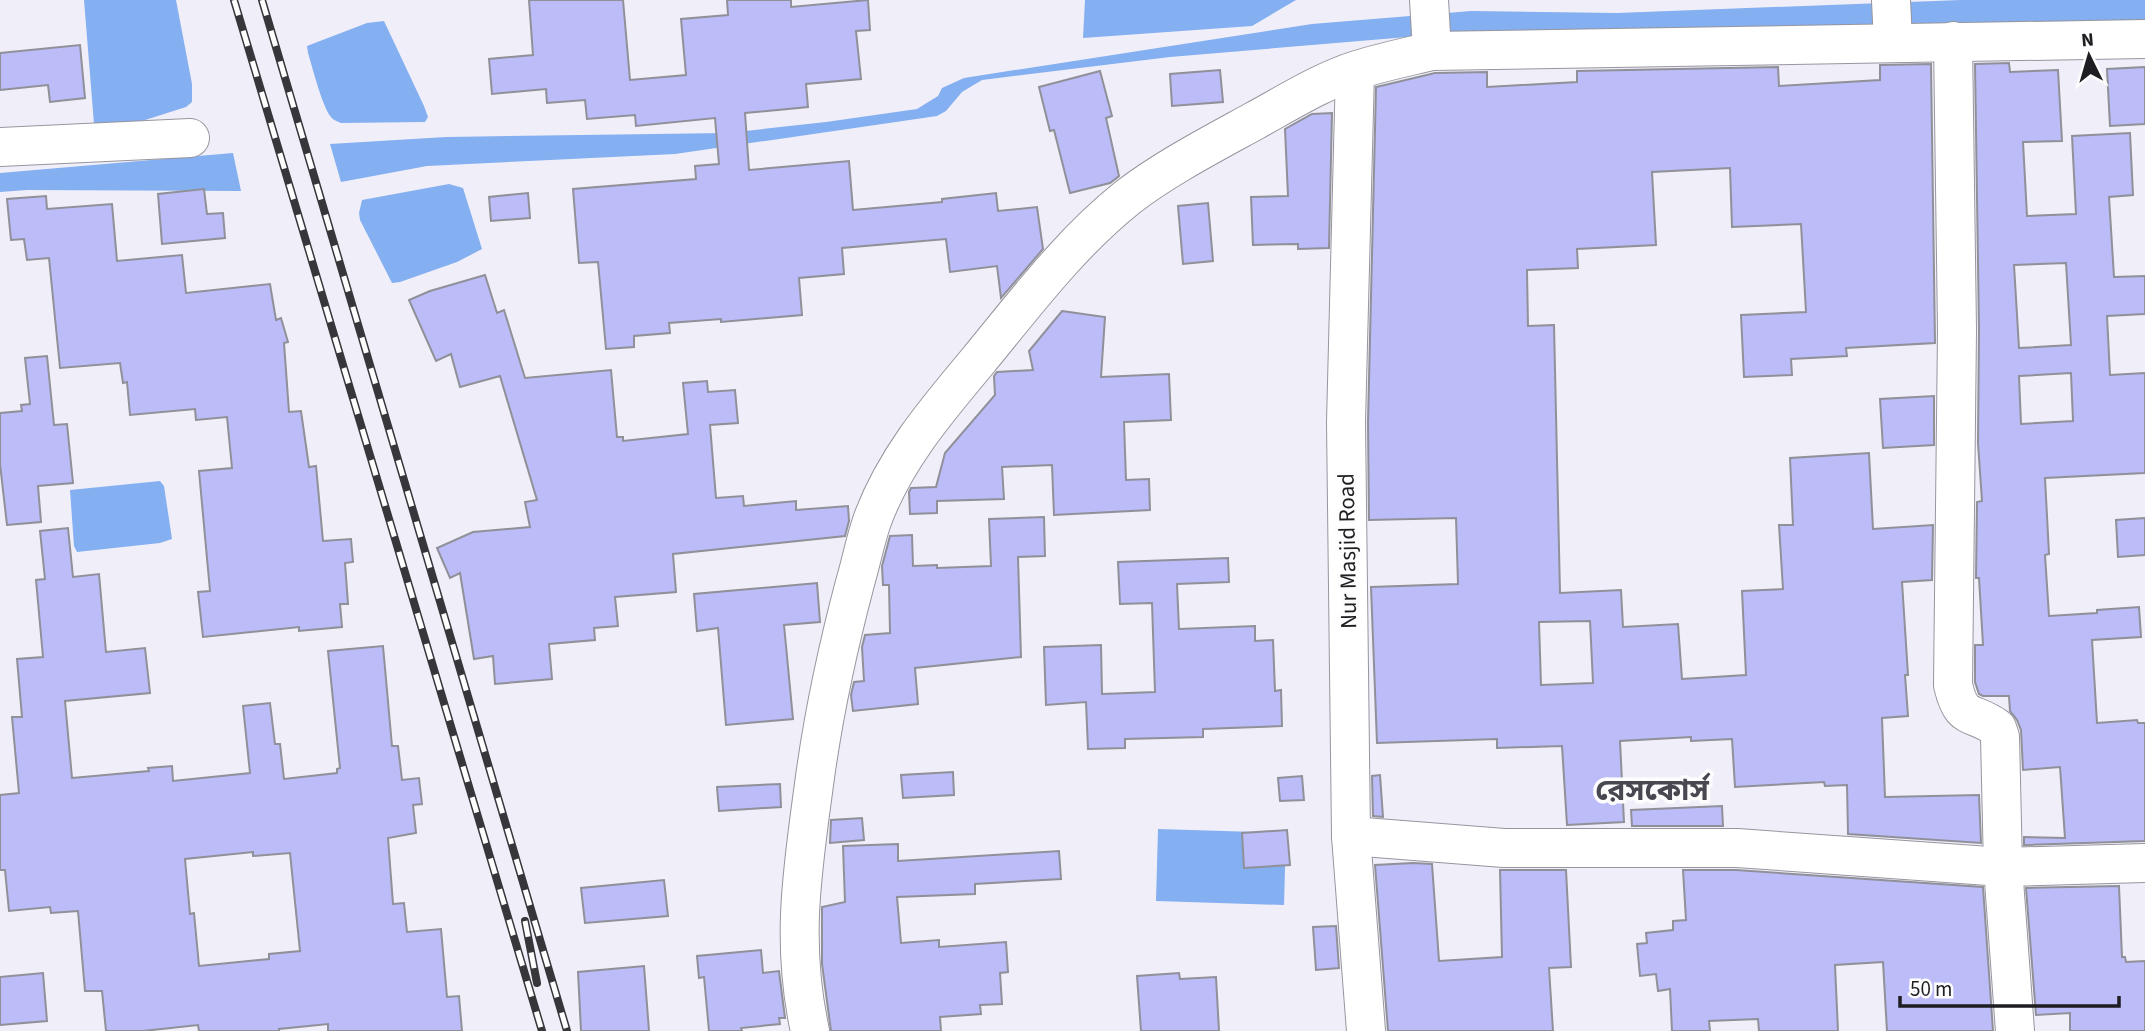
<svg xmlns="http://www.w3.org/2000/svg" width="2145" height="1031" font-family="'Source Sans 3','Noto Sans Bengali',sans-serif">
<rect width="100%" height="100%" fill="#f0eff9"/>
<g fill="#84aff0">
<polygon points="84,0 176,0 192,84 192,102 186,107 120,128 94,124"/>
<polygon points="1085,0 1296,0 1252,26 1083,38"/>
<polygon points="1961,0 2145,0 2145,23 1467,32 1170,57 982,80 962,92 946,111 937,116 675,154 427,166 341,182 330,144 446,137 727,133 826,122 917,109 938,96 942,88 964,78 1312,24 1471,11 1617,13"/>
<path d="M 384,21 L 424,106 L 428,117 L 425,122 L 341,123 C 337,121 333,120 331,117 C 322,106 313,69 308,53 L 307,46 L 367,23 Z"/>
<polygon points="233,153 241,191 27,190 0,192 0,173"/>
<polygon points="449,184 463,188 482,249 457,262 400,282 392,283 360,220 359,213 362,200"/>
<polygon points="160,481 164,486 172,539 160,543 77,552 74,546 70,490"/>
<polygon points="1158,829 1286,833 1284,905 1156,901"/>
</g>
<g fill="#bbbcf8" stroke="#909099" stroke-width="2" fill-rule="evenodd">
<polygon points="529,0 623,0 630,80 686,75 681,19 728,15 727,0 791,0 791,7 868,0 870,30 856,31 861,79 806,84 808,107 745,113 749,170 849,161 853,210 942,202 942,199 996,193 998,211 1037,207 1043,249 1001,298 997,266 950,272 946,239 842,248 844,274 799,278 802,315 721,322 721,319 669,323 670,333 634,336 634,347 606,349 598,262 579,263 573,189 696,179 695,166 719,164 715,118 636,126 635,115 587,119 585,100 547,103 546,89 492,94 489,59 533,55"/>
<polygon points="80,45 85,98 50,102 48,85 0,90 0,53"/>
<path d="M 2009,63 L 2010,72 L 2058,70 L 2062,141 L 2023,142 L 2027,216 L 2076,214 L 2072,136 L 2130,133 L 2133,195 L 2109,197 L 2114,277 L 2145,276 L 2145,314 L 2107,316 L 2110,375 L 2145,373 L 2145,473 L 2045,478 L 2049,554 L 2045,555 L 2049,616 L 2097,613 L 2097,610 L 2139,607 L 2141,637 L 2092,640 L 2097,723 L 2137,720 L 2138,723 L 2145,723 L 2145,841 L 2024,845 L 2024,837 L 2065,838 L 2060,767 L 2023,770 L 2021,730 L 2017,720 L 2010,711 L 2009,696 L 1983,696 L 1979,694 L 1975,682 L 1975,645 L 1983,645 L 1979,578 L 1976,578 L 1977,502 L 1982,501 L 1978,443 L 1979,330 L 1975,64 ZM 2066,263 L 2071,345 L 2019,348 L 2014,265 ZM 2071,373 L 2073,421 L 2021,424 L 2019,376 Z"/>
<path d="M 1931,64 L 1935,343 L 1846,348 L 1847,356 L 1791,359 L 1792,375 L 1744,377 L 1741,315 L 1806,312 L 1801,224 L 1732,227 L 1730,168 L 1652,172 L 1656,245 L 1577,249 L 1578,268 L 1527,270 L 1528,326 L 1554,325 L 1560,593 L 1621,590 L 1623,627 L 1678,624 L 1682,679 L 1746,675 L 1742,591 L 1783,589 L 1779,525 L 1793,525 L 1790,458 L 1869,453 L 1873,529 L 1933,525 L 1932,580 L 1902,582 L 1908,675 L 1905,675 L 1908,716 L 1882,718 L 1885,797 L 1979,795 L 1981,843 L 1848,834 L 1847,785 L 1825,786 L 1824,782 L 1735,787 L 1732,739 L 1691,741 L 1691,737 L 1620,741 L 1624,822 L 1567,825 L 1562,746 L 1497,748 L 1497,739 L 1377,743 L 1371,587 L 1458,584 L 1456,518 L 1369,520 L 1368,422 L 1376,87 L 1435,73 L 1487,72 L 1487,87 L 1577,82 L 1577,71 L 1778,67 L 1779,86 L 1880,80 L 1880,65 ZM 1590,621 L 1593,683 L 1541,685 L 1539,622 Z"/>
<polygon points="2145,67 2145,124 2110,126 2107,69"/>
<polygon points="1220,70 1223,102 1172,106 1170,74"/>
<polygon points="1100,71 1112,116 1106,118 1119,176 1110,183 1070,193 1054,130 1050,131 1039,87"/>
<polygon points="1332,113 1329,248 1298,249 1298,244 1253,245 1251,197 1288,196 1285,129 1312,114"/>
<polygon points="204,189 207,214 223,213 225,238 162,244 158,194"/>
<polygon points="528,193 530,218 491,221 489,197"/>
<polygon points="46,196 47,209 112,204 117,261 182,255 186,293 270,284 276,320 281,318 288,342 284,343 289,412 301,411 309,467 316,466 323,541 351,539 353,562 345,563 348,604 340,604 342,627 299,631 299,627 203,637 198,592 210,591 199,471 232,468 227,417 196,420 195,409 130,415 127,382 123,383 120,363 60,368 49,258 27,260 24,239 11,240 7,199"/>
<polygon points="1208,203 1213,261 1183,264 1178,206"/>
<polygon points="485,275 497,313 504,310 525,378 611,370 617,437 623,437 623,441 688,434 683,383 707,381 708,392 735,390 738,423 710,425 716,498 743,496 744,506 796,501 796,510 848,506 849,521 845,536 673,554 676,592 615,597 618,626 594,628 595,640 549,644 552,679 495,684 493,656 474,659 460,573 450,578 437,548 473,532 530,527 525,502 537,500 500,376 460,387 451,354 436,361 409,300 430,291"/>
<polygon points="1062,311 1105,317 1101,377 1169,374 1171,420 1124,422 1126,480 1149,479 1150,510 1054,515 1052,465 1002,467 1004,499 937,501 937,513 910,514 909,492 911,488 936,487 945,453 995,395 994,376 997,372 1033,370 1029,351"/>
<polygon points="47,356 54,425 67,424 73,483 38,486 41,522 7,525 0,464 0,413 22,411 21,405 30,404 25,358"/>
<polygon points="1934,396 1934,445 1883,448 1880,399"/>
<polygon points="1044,517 1045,556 1018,557 1021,657 915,668 918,704 853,711 851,695 854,682 864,681 862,647 865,635 890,633 889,585 883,585 882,566 890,536 912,535 913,566 937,565 937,568 991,566 989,519"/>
<polygon points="2145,518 2145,555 2118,557 2116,520"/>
<path d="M 68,528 L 73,577 L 99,574 L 106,652 L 145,648 L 150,693 L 65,701 L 72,778 L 149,771 L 148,768 L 172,766 L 173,781 L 250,773 L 243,706 L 270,703 L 275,744 L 280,744 L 284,779 L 337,773 L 337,769 L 340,768 L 328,651 L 383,646 L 392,746 L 398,746 L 402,780 L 419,778 L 422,804 L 413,805 L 416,833 L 388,838 L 393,904 L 404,903 L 407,932 L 441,929 L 447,997 L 459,996 L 462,1031 L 328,1031 L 328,1024 L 279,1029 L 279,1031 L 199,1031 L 198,1025 L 143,1031 L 106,1031 L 102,991 L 85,991 L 78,911 L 51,913 L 50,907 L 9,911 L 5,870 L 0,870 L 0,795 L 19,793 L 12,717 L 22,717 L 17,659 L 43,657 L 36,580 L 45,579 L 40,531 ZM 253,852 L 253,856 L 290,853 L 300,951 L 269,954 L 269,959 L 199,966 L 194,913 L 190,914 L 185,859 Z"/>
<polygon points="1228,558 1229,582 1177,584 1179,629 1255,626 1255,641 1273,640 1275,691 1281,690 1282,726 1203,729 1203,737 1125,739 1125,748 1088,749 1086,702 1046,705 1044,647 1101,645 1102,694 1155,692 1152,603 1120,604 1118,562"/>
<polygon points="817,583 820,622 784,625 793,719 726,725 718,628 697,631 694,594"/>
<polygon points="953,772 954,795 903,798 901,775"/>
<polygon points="1380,775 1383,817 1373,816 1372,776"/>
<polygon points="1302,776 1304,800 1280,801 1278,778"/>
<polygon points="780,784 781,807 719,811 717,787"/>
<polygon points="1722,806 1723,826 1632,826 1631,810"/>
<polygon points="862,818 864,840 830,843 831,820"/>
<polygon points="1287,830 1290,865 1244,868 1242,833"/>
<polygon points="898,844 898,861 1059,851 1061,879 975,884 975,894 897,897 901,943 939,940 939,947 1006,942 1008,972 1000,973 1002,1004 980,1005 981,1014 940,1017 941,1031 831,1031 822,964 822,907 845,902 843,846"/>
<polygon points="1413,863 1432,864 1439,961 1502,957 1500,870 1566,870 1571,967 1549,968 1553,1031 1388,1031 1375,865"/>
<polygon points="1683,870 1736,870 1983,887 1993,1031 1887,1031 1883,962 1835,965 1838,1031 1759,1031 1758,1019 1709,1021 1710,1031 1672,1031 1670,989 1658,991 1656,974 1640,976 1637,944 1647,943 1646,933 1673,930 1673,921 1686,920"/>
<polygon points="664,880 668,916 585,923 581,888"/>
<polygon points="2119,886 2122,957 2125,957 2126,962 2145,961 2145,1031 2070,1031 2070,1013 2036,1015 2026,888"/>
<polygon points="1336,926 1339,968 1316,970 1313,927"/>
<polygon points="761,950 763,973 779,971 785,1018 779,1018 780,1024 741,1028 742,1031 709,1031 704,977 699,978 697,956"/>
<polygon points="644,966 649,1031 581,1031 578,972"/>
<polygon points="43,973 47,1021 0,1025 0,977"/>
<polygon points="1179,973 1180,979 1216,977 1219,1031 1141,1031 1137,976"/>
</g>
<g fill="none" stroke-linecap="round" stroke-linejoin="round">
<g stroke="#97959e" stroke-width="40">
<g id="minor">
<polyline points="1429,0 1432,51"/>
<polyline points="1891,0 1893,42"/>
<path d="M 1953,41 L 1957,330 L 1953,685 C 1962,723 1971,709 1997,728 L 2000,737 L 2003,867 L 2015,1031"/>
<polyline points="1355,71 1346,422 1351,836 1366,1031"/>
<polyline points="0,147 190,138"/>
<polyline points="1351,836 1504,848 1737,848 2003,867 2145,863"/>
<path d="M 810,1031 C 790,940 803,867 815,777 C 824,712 838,647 855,583 C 861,563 865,541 872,521 C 894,460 936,411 977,362 C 1024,305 1070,243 1128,197 C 1164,169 1214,143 1254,121 C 1287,103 1322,81 1357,70 C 1382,62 1407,57 1432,51 L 2145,39"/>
</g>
</g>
<use href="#minor" stroke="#fff" stroke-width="38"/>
<g stroke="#37363a" stroke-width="8">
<g id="rail">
<polyline points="234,0 542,1031"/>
<polyline points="262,0 567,1031"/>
<polyline points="525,921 537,983"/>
</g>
</g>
<use href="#rail" stroke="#fdfdfd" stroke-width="5" stroke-dasharray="16" stroke-linecap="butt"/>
</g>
<g text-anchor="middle" stroke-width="7" stroke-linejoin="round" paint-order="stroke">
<g font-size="23" fill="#1e1d21" stroke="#fdfdfd">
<text transform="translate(1347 551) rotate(-91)" y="8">Nur Masjid Road</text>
</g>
<g font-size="30" font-weight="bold" fill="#494850" stroke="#fdfdfd">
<text x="1652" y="800">রেসকোর্স</text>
</g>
</g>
<g transform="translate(2089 56) rotate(355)" stroke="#fdfdfd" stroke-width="5" paint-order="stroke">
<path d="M0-5L12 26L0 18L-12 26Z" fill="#1e1d21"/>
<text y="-10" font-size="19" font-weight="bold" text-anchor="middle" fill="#1e1d21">N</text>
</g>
<path d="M1900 996v10h219v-10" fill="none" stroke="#1e1d21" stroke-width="3.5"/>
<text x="1910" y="996" font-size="21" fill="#1e1d21" stroke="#fdfdfd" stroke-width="5" paint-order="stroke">50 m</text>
</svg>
